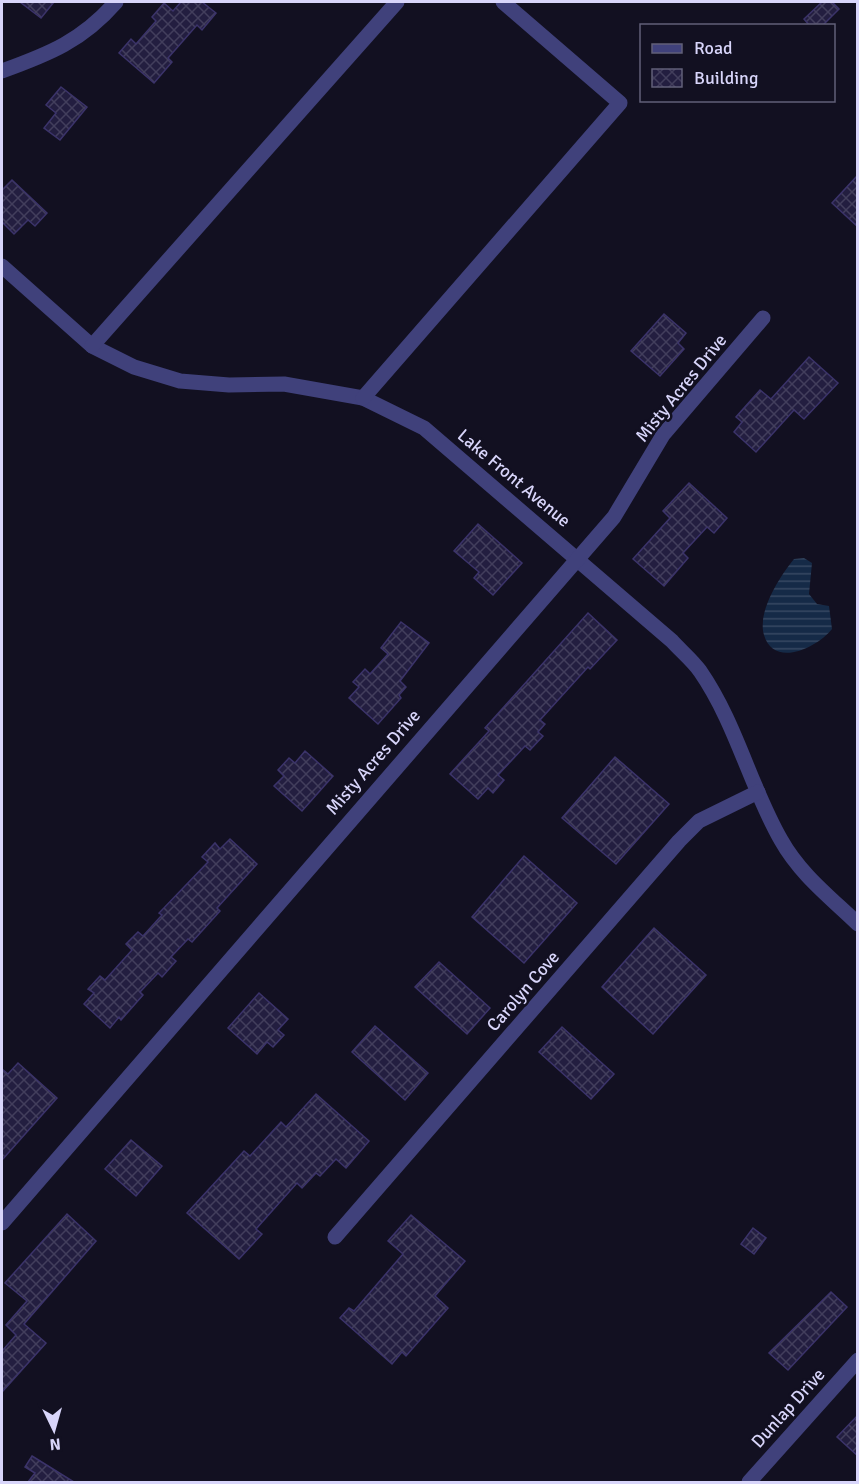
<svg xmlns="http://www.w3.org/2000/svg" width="859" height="1484" font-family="Signika,sans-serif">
<defs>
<pattern id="water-rules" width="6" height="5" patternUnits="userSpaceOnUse" patternTransform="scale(1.5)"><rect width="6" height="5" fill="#152a47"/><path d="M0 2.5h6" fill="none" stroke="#364862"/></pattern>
<pattern id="building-cross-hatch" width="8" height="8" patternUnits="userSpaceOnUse" patternTransform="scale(1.5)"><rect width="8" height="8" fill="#231e40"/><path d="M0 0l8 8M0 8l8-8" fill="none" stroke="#423e5c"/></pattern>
</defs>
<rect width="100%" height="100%" fill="#121021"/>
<path fill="url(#water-rules)" d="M 804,558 L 812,563 L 809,594 L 817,604 L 829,606 L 832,629 C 818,647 774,669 764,635 C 757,612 780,576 794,559 Z"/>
<g fill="url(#building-cross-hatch)" stroke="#3b336a" stroke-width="1.5">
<polygon points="20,2 54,2 41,18"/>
<polygon points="181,2 202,2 216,13 202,30 197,25 168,58 172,62 154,83 119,53 131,39 136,44 156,21 152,17 164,3 173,11"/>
<polygon points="822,2 832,2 839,9 822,26 810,26 804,19"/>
<polygon points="61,87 87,107 60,140 44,128 56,113 46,105"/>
<polygon points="858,175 858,227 832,203"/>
<polygon points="12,180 47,213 35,226 28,220 14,234 2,222 2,190"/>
<polygon points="664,314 686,333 678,343 684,349 660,376 631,351"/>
<polygon points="809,357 838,383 804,419 794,410 756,452 734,432 742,422 736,417 760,390 771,399"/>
<polygon points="689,483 727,518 714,533 707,527 683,553 688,558 664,586 633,559 670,518 663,511"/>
<polygon points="478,524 522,563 493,595 474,578 479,572 454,551"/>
<polygon points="588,613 617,640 590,669 588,667 540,720 545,724 538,732 543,736 530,750 525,746 498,775 504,780 493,793 488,788 478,799 450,774 489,731 485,728"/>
<polygon points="401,622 429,643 400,681 406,687 399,695 401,698 378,724 349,698 359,687 353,682 365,669 370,674 388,654 381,648"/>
<polygon points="305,751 333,776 302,811 274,786 284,776 278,770 289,758 295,763"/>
<polygon points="615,757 669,804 616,864 562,818"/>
<polygon points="230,839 257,864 217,908 220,911 192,942 188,939 171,957 176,961 162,977 158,973 140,992 143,995 121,1020 119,1017 110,1028 84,1004 94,993 88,989 100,976 105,980 132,950 126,944 138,932 143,936 162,915 159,913 208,862 202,857 215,843 220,849"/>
<polygon points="524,856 577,903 524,963 472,917"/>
<polygon points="654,928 706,975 653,1034 602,987"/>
<polygon points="439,962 490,1008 467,1034 415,987"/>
<polygon points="259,993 288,1019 278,1030 284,1035 273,1047 267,1042 257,1054 228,1028"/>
<polygon points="375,1026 428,1073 405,1100 352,1052"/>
<polygon points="562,1027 614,1074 591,1099 539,1052"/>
<polygon points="18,1063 57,1098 2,1160 2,1069 8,1074"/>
<polygon points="316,1094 369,1141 346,1168 336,1159 320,1176 316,1173 302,1188 297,1183 256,1229 262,1234 239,1259 187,1213 244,1151 250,1156 281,1122 286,1127"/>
<polygon points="131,1140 162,1166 136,1196 105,1169"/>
<polygon points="67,1214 96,1241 24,1324 46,1343 2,1392 2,1351 16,1335 6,1325 27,1301 5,1283"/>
<polygon points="411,1215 465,1261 435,1296 448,1308 406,1356 402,1352 392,1364 340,1318 349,1308 354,1311 403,1254 388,1241"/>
<polygon points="753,1228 766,1238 754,1254 741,1244"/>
<polygon points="831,1292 847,1307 788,1370 769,1353"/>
<polygon points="858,1415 858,1456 837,1437"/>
<polygon points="32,1456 74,1482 28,1482 35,1473 25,1467"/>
</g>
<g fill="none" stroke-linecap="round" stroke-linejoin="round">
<g stroke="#40417b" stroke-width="15">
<path d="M 2,71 C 49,54 82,41 116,2"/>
<path d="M 2,266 L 92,346 L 134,367 L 180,381 L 229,385 L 284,384 L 363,398 L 424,428 L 672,641 C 681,651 692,660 700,671 C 736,723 750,786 781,840 C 800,874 830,897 858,924"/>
<polyline points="92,346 397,2"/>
<polyline points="363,398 620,103 503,2"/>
<polyline points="2,1223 614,517 663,435 763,318"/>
<polyline points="335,1237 679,841 699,821 758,792"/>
<polyline points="749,1482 858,1360"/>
</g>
</g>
<g text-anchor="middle" stroke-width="5" stroke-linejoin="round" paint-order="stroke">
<g font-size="18" fill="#d8d5fa" stroke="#121021">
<text transform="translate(681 388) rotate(-51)" y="6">Misty Acres Drive</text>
<text transform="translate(514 478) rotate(40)" y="6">Lake Front Avenue</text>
<text transform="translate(373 762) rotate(-49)" y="6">Misty Acres Drive</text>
<text transform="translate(523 991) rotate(-49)" y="6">Carolyn Cove</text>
<text transform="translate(788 1408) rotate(-48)" y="6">Dunlap Drive</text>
</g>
</g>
<rect width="859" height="1484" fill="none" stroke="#d8d5fa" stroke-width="6"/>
<rect x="640" y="24" width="195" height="78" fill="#121021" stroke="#615f78" stroke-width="1.5"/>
<rect x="652" y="44" width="30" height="9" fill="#40417b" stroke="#615f78" stroke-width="1.5"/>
<text x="694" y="54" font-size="18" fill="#d8d5fa">Road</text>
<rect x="652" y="69" width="30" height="18" fill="url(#building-cross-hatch)" stroke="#615f78" stroke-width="1.5"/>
<text x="694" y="84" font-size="18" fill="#d8d5fa">Building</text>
<g transform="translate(54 1430) rotate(175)" stroke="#121021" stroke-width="4.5" paint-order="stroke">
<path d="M0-4.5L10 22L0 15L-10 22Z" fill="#d8d5fa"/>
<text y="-9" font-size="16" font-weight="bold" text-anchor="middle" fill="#d8d5fa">N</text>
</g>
</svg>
